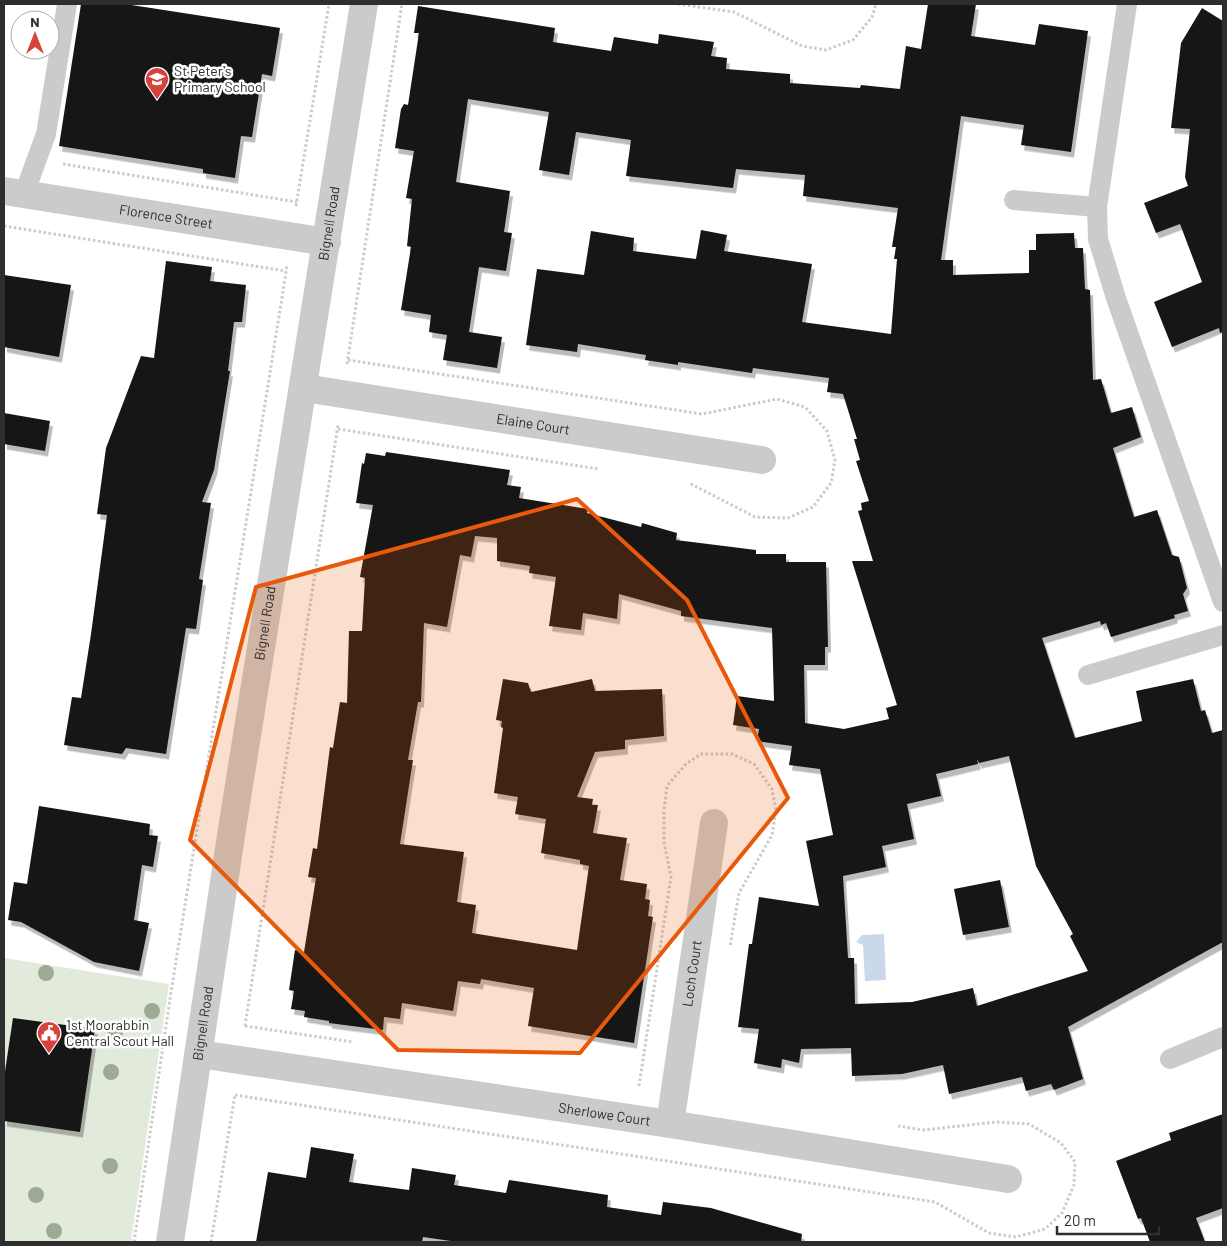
<svg xmlns="http://www.w3.org/2000/svg" width="1227" height="1246" font-family="Barlow,sans-serif">
<defs>
<filter id="shadow"><feDropShadow dx="3" dy="5.5" stdDeviation="0" flood-color="#0004"/></filter>
</defs>
<rect width="100%" height="100%" fill="#fff"/>
<polygon fill="#e2eadc" points="4,958 169,984 131,1242 4,1242"/>
<polygon fill="#cad9e9" points="884,934 886,980 865,981 863,945 856,942 862,935"/>
<g fill="#151515" fill-rule="evenodd" filter="url(#shadow)">
<polygon points="81,4 125,4 280,28 272,76 262,74 252,137 241,136 235,178 203,173 203,169 59,146"/>
<path d="M 928,4 L 976,4 L 971,36 L 1035,45 L 1039,24 L 1088,31 L 1071,152 L 1021,145 L 1024,125 L 961,116 L 941,260 L 953,260 L 953,275 L 1029,273 L 1029,250 L 1036,250 L 1036,234 L 1074,233 L 1075,248 L 1083,248 L 1085,289 L 1090,290 L 1093,380 L 1101,379 L 1111,413 L 1132,407 L 1141,437 L 1113,448 L 1134,517 L 1157,510 L 1172,555 L 1179,557 L 1187,588 L 1183,594 L 1188,611 L 1174,615 L 1175,618 L 1111,637 L 1106,623 L 1101,625 L 1100,621 L 1042,638 L 1075,738 L 1142,721 L 1136,691 L 1193,679 L 1201,711 L 1205,710 L 1212,733 L 1223,730 L 1223,942 L 1068,1027 L 1083,1079 L 1054,1090 L 1051,1084 L 1026,1091 L 1022,1077 L 949,1094 L 943,1065 L 902,1074 L 852,1076 L 851,1048 L 801,1049 L 799,1063 L 782,1059 L 781,1068 L 754,1063 L 759,1029 L 738,1027 L 749,944 L 752,944 L 759,897 L 819,906 L 806,841 L 833,835 L 820,769 L 789,765 L 792,746 L 757,741 L 759,729 L 733,725 L 737,696 L 774,701 L 772,628 L 681,616 L 681,611 L 619,594 L 617,619 L 583,613 L 581,630 L 549,626 L 556,577 L 529,573 L 530,566 L 497,561 L 497,538 L 475,536 L 471,557 L 460,555 L 447,627 L 424,623 L 421,702 L 418,702 L 408,760 L 413,760 L 400,844 L 464,852 L 457,902 L 476,905 L 472,933 L 577,950 L 589,866 L 580,864 L 580,860 L 541,853 L 546,819 L 515,814 L 518,797 L 494,793 L 503,728 L 501,727 L 502,721 L 496,720 L 503,679 L 528,683 L 531,692 L 592,679 L 595,691 L 662,689 L 664,736 L 625,740 L 625,749 L 595,752 L 577,797 L 593,799 L 592,805 L 598,805 L 593,833 L 627,838 L 620,880 L 647,884 L 645,899 L 650,900 L 648,916 L 653,917 L 634,1043 L 528,1026 L 534,988 L 481,979 L 480,984 L 458,981 L 453,1011 L 402,1003 L 400,1019 L 384,1017 L 383,1030 L 329,1023 L 329,1021 L 304,1017 L 305,1011 L 291,1009 L 294,991 L 289,990 L 295,950 L 304,952 L 316,878 L 308,877 L 313,848 L 317,849 L 330,747 L 333,748 L 340,702 L 347,703 L 349,631 L 362,631 L 365,578 L 360,577 L 373,505 L 356,503 L 362,463 L 364,464 L 366,453 L 385,456 L 386,452 L 510,470 L 507,485 L 521,487 L 519,498 L 588,509 L 587,513 L 641,527 L 642,523 L 677,533 L 676,540 L 756,550 L 756,554 L 786,554 L 786,562 L 826,562 L 828,647 L 825,647 L 825,665 L 804,665 L 805,723 L 844,729 L 889,719 L 886,708 L 897,705 L 852,561 L 873,561 L 858,511 L 862,510 L 861,503 L 869,501 L 856,461 L 860,460 L 854,439 L 857,439 L 843,394 L 827,392 L 829,378 L 753,368 L 752,373 L 678,362 L 678,365 L 645,360 L 646,355 L 578,344 L 577,352 L 526,345 L 537,269 L 584,275 L 591,231 L 634,238 L 633,251 L 696,259 L 701,230 L 727,235 L 724,251 L 812,264 L 802,322 L 891,334 L 897,259 L 894,259 L 896,247 L 892,247 L 898,208 L 803,196 L 805,175 L 736,169 L 733,188 L 626,176 L 631,140 L 576,132 L 569,175 L 539,170 L 549,112 L 468,99 L 456,182 L 510,191 L 504,232 L 512,233 L 506,271 L 479,267 L 469,332 L 502,337 L 497,368 L 443,360 L 447,335 L 429,332 L 431,315 L 401,310 L 411,247 L 407,246 L 412,199 L 406,198 L 414,151 L 395,148 L 401,109 L 404,104 L 408,105 L 419,33 L 414,33 L 418,6 L 555,28 L 553,42 L 611,51 L 614,37 L 658,44 L 659,34 L 714,42 L 711,56 L 727,58 L 726,69 L 790,74 L 790,83 L 860,88 L 861,85 L 900,89 L 906,46 L 921,49 ZM 1009,756 L 1036,866 L 1073,934 L 1070,936 L 1088,971 L 977,1006 L 973,988 L 912,1002 L 855,1004 L 854,958 L 848,958 L 843,876 L 886,867 L 882,846 L 914,839 L 907,804 L 941,796 L 936,774 L 978,764 L 977,759 L 979,763 Z"/>
<polygon points="1202,8 1223,21 1223,332 1220,333 1219,328 1172,347 1154,302 1202,282 1180,224 1156,233 1144,203 1188,186 1185,177 1190,129 1171,128 1181,43"/>
<polygon points="166,261 212,267 210,281 246,285 242,322 234,322 228,371 230,371 214,470 202,502 211,503 199,579 203,580 196,629 186,628 166,754 126,748 122,754 64,745 72,697 81,698 91,634 107,515 97,514 106,448 141,356 154,358"/>
<polygon points="4,275 71,285 59,357 4,347"/>
<polygon points="4,413 50,421 45,451 4,444"/>
<polygon points="39,806 150,824 149,835 158,836 153,867 142,865 134,920 149,923 139,971 94,962 21,922 8,920 14,882 27,884"/>
<polygon points="1000,880 1009,927 963,935 954,889"/>
<polygon points="13,1018 95,1029 80,1132 4,1121 4,1078"/>
<polygon points="1223,1114 1223,1208 1196,1218 1205,1242 1150,1242 1141,1218 1138,1219 1116,1161 1171,1140 1169,1133"/>
<polygon points="311,1147 354,1154 349,1182 409,1190 412,1168 456,1175 454,1185 506,1193 509,1180 608,1195 607,1207 661,1215 663,1202 711,1208 802,1234 801,1242 458,1242 423,1237 422,1242 256,1242 268,1172 306,1178"/>
</g>
<g fill="none" stroke-linecap="round" stroke-linejoin="round">
<g stroke="#cbcbcb" stroke-width="3" stroke-dasharray="2.5 2.5" stroke-linecap="butt">
<polyline points="678,4 734,12 802,46 826,50 853,40 872,17 876,4"/>
<polyline points="63,164 297,202"/>
<polyline points="296,206 329,4"/>
<polyline points="4,226 286,271"/>
<polyline points="348,360 702,414 777,399 805,407 827,431 835,460 831,483 813,507 788,518 755,517 689,483"/>
<polyline points="347,364 402,4"/>
<polyline points="338,429 599,469"/>
<polyline points="245,1026 353,1042"/>
<polyline points="245,1026 338,425"/>
<polyline points="639,1086 671,877 664,842 664,811 667,786 686,764 701,754 732,754 754,764 772,789 776,811 772,835 739,893 730,947"/>
<polyline points="235,1095 935,1202 989,1233 1016,1237 1045,1229 1062,1213 1074,1185 1075,1162 1061,1143 1029,1124 996,1122 923,1130 898,1126"/>
<polyline points="134,1242 170,999 287,266"/>
<polyline points="211,1242 235,1094"/>
</g>
<g stroke="#cbcbcb" stroke-width="20">
<polyline points="1127,4 1097,207 1098,239 1116,298 1223,602"/>
<polyline points="24,194 46,134 67,4"/>
<polyline points="1014,200 1097,207"/>
<polyline points="1088,675 1223,635"/>
<polyline points="1170,1059 1223,1037"/>
</g>
<g stroke="#cbcbcb" stroke-width="28">
<path id="s1" d="M 4,191 L 327,242"/>
<path id="s2" d="M 304,388 L 762,460"/>
<path id="s3" d="M 199,1054 L 670,1124 L 1008,1179"/>
<path id="s4" d="M 670,1124 L 714,823"/>
<path id="s5" d="M 170,1242 L 232,829 L 364,4"/>
</g>
</g>
<g fill="#9dab95">
<circle cx="46" cy="973" r="8"/>
<circle cx="152" cy="1011" r="8"/>
<circle cx="115" cy="1032" r="8"/>
<circle cx="111" cy="1072" r="8"/>
<circle cx="110" cy="1166" r="8"/>
<circle cx="36" cy="1195" r="8"/>
<circle cx="54" cy="1231" r="8"/>
</g>
<path fill="#e8590c" fill-opacity="0.2" stroke="#e8590c" stroke-width="4" stroke-linejoin="round" d="M 577,499 L 687,600 L 788,798 L 580,1053 L 398,1050 L 190,840 L 256,587 Z"/>
<defs>
<g id="school-pin" transform="scale(1.25)"><path d="M0 17L-7.5 6A9.5 9.5 0 1 1 7.5 6Z" fill="#d9413c" stroke="#fff"/><path d="M0-5L7-2L0 1L-7-2ZM-4 1L0 2.5L4 1V4Q0 6-4 4Z" fill="#fff"/></g>
<g id="civic-pin" transform="scale(1.25)"><path d="M0 17L-7.5 6A9.5 9.5 0 1 1 7.5 6Z" fill="#d9413c" stroke="#fff"/><path d="M-.6-6.5H3V-4.5H.6V-3L4-1V1h2V6H-6V1h2V-1L-.6-3ZM-1.2 2.5V6h2.4V2.5Z" fill="#fff"/></g>
</defs>
<g fill-rule="evenodd">
<use href="#school-pin" x="157" y="79"/>
<use href="#civic-pin" x="49" y="1033"/>
</g>
<g text-anchor="middle" stroke-width="5" stroke-linejoin="round" paint-order="stroke">
<g font-size="14" fill="#2e2e2e" stroke="#fff" text-anchor="start">
<text x="174" y="76">St Peter's<tspan x="174" dy="16">Primary School</tspan></text>
<text x="66" y="1030">1st Moorabbin<tspan x="66" dy="16">Central Scout Hall</tspan></text>
</g>
<g font-size="14" fill="#2e2e2e" stroke="#fff">
<text dy="5" stroke="none"><textPath href="#s1" startOffset="164">Florence Street</textPath></text>
<text dy="5" stroke="none"><textPath href="#s5" startOffset="1031">Bignell Road</textPath></text>
<text dy="5" stroke="none"><textPath href="#s2" startOffset="232">Elaine Court</textPath></text>
<text dy="5" stroke="none"><textPath href="#s5" startOffset="626">Bignell Road</textPath></text>
<text dy="5" stroke="none"><textPath href="#s4" startOffset="152">Loch Court</textPath></text>
<text dy="5" stroke="none"><textPath href="#s5" startOffset="221">Bignell Road</textPath></text>
<text dy="5" stroke="none"><textPath href="#s3" startOffset="410">Sherlowe Court</textPath></text>
</g>
</g>
<rect width="1227" height="1246" fill="none" stroke="#2e2e2e" stroke-width="10"/>
<g transform="translate(35 35)"><circle r="24" fill="#ffffff" stroke="#ababab"/>
<path d="M0-4L9 19L0 12L-9 19Z" fill="#d9413c"/>
<text y="-8" font-size="14" font-weight="bold" text-anchor="middle" fill="#2e2e2e">N</text>
</g>
<path d="M1057 1226v8h102v-8" fill="none" stroke="#2e2e2e" stroke-width="2.5"/>
<text x="1064" y="1226" font-size="15" fill="#2e2e2e" stroke="#ffffff" stroke-width="4" paint-order="stroke">20 m</text>
</svg>
